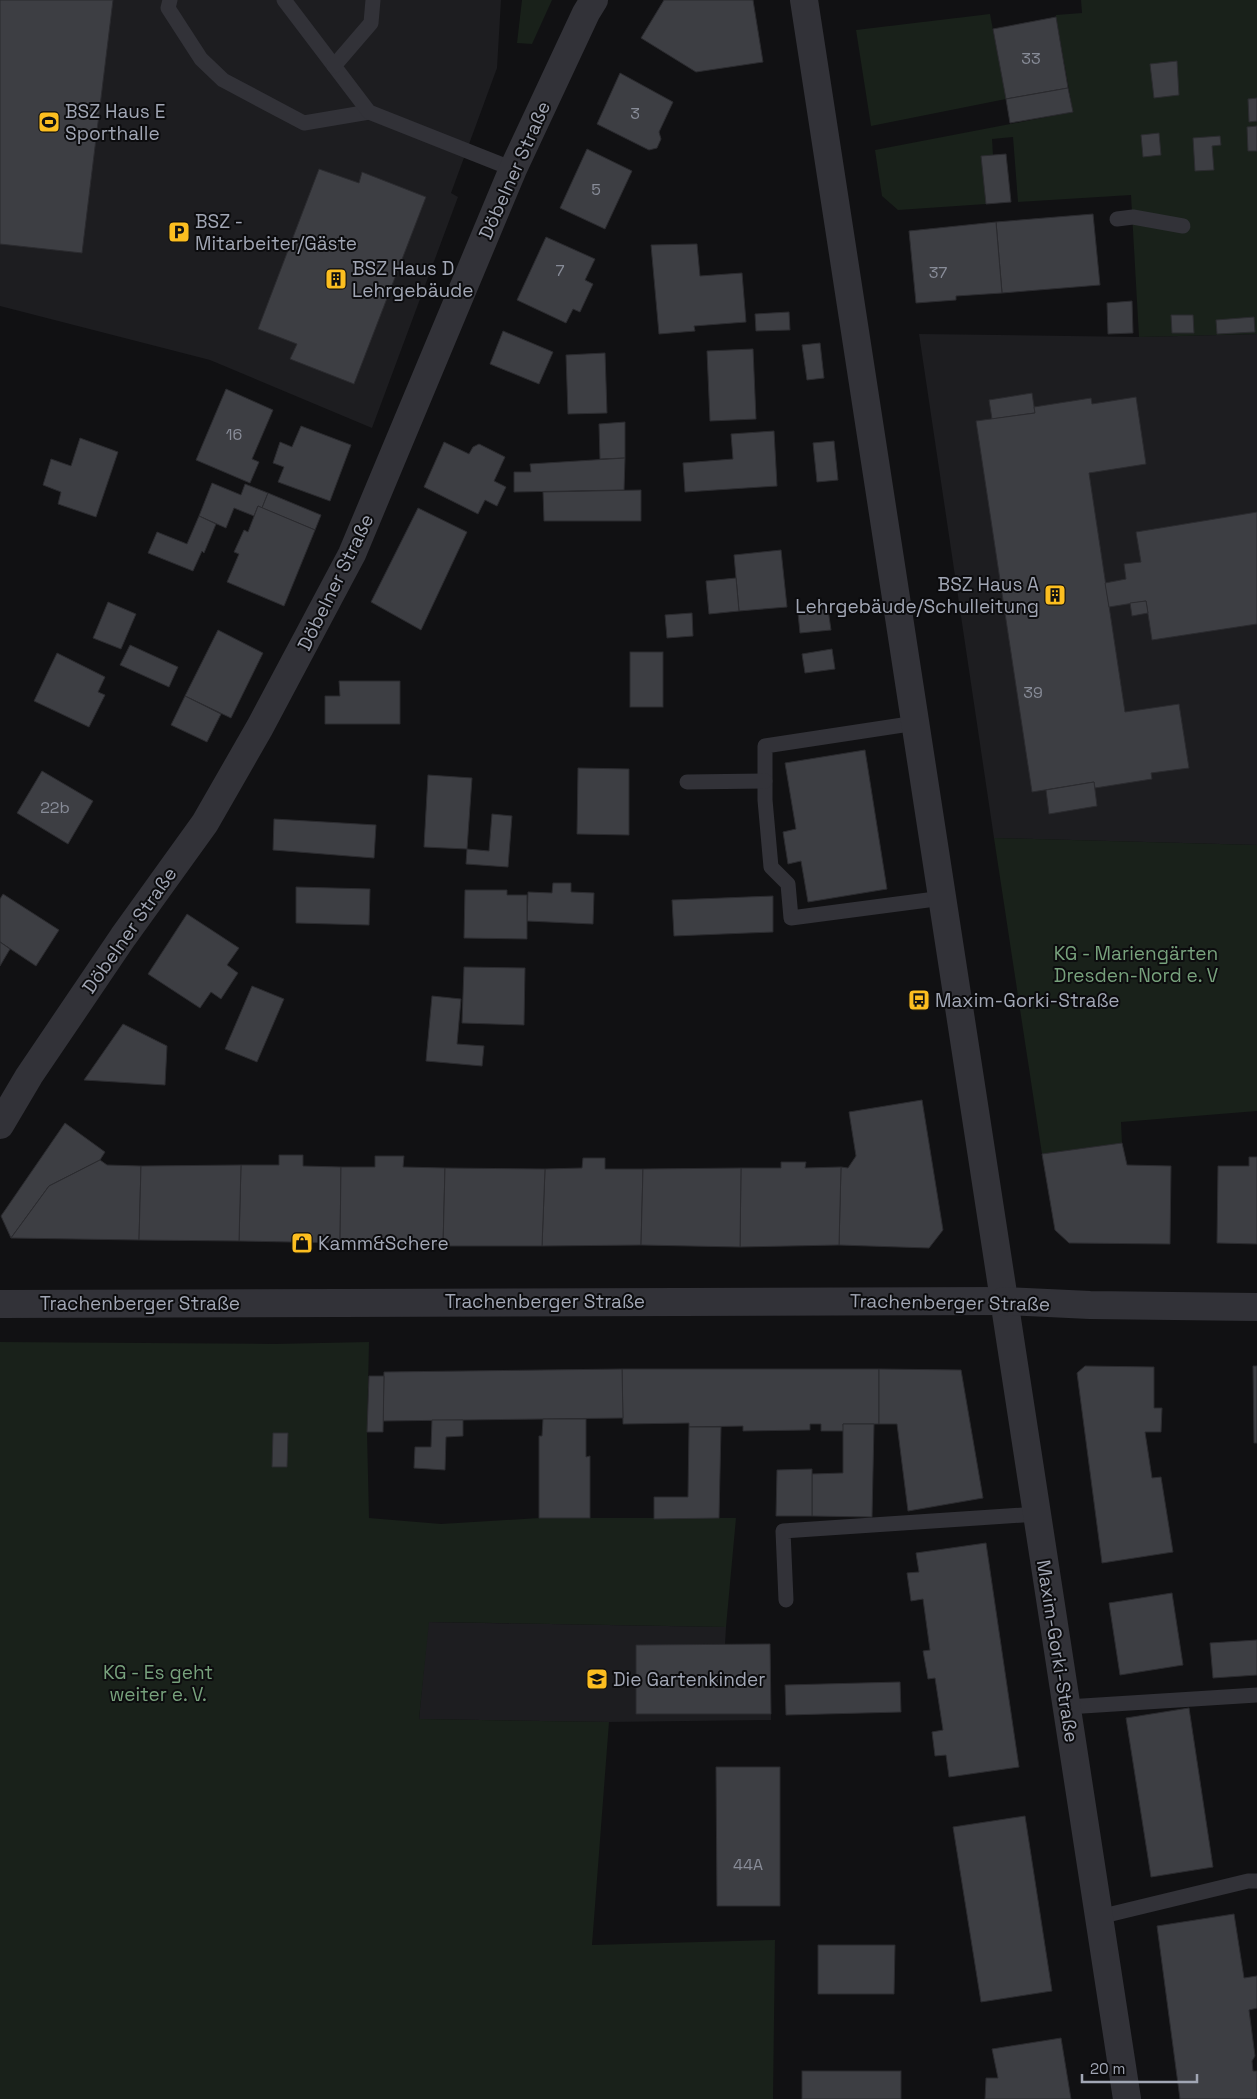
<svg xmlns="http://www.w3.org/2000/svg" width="1257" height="2099" font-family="'Space Grotesk',sans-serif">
<rect width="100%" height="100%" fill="#111113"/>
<g fill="#1d1d20">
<polygon points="0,0 501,0 497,68 451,193 458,197 372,428 210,360 0,306"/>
<polygon points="919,334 1139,337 1257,334 1257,845 994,838"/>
<polygon points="428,1622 726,1627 725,1645 770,1644 771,1720 609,1722 419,1719"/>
</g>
<g fill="#19211a">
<polygon points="522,0 552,0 532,44 517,43"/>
<polygon points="1081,0 1257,0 1257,334 1139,337 1131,195 1018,202 1013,137 992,139 993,155 981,156 986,204 898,210 882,196 875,150 1073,112 1056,17 1056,15 1082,13"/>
<polygon points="990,14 1006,99 871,126 856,30"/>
<polygon points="994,838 1257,845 1257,1111 1121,1122 1122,1143 1042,1154"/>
<polygon points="0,1342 274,1344 369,1342 367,1432 369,1518 441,1524 539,1518 736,1518 726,1627 429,1622 419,1719 609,1722 592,1945 775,1940 773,2099 0,2099"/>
</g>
<g fill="#3d3e43" stroke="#2b2b2f">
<polygon points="0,0 113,0 82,253 0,244"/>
<polygon points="664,0 753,0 763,62 696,72 641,38"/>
<polygon points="1056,17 1068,88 1006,99 993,29"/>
<polygon points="1177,61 1179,95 1154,98 1150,64"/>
<polygon points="620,73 673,102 659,132 661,139 657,148 649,150 597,124"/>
<polygon points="1068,88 1073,112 1010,123 1006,99"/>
<polygon points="1257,98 1257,121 1249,122 1248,99"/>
<polygon points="1257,126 1257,151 1248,151 1247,127"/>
<polygon points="1159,133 1161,155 1143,157 1141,135"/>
<polygon points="1220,136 1221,145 1212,146 1214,170 1195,171 1193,138"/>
<polygon points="587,149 632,171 605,229 560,208"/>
<polygon points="1006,154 1011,202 986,204 981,156"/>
<polygon points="319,169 359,183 362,172 426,197 354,384 290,359 297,344 258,329"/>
<polygon points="1093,214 1100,285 1002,293 996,222"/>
<polygon points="996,222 1002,293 956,296 956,300 916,303 909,231"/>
<polygon points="546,237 595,259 585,280 593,284 580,312 573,309 566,323 517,300"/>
<polygon points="697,244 700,276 742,273 746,322 694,326 695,331 659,334 651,245"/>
<polygon points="1132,301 1133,333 1108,334 1107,303"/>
<polygon points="789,312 790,330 756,331 755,314"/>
<polygon points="1171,315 1193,315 1194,333 1172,333"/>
<polygon points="1254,317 1255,332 1217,334 1216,320"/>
<polygon points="503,331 553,352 539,384 490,364"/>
<polygon points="820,343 824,378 807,380 802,345"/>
<polygon points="753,349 756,419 710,421 707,351"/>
<polygon points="605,353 607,413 568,414 566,355"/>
<polygon points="226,389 273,410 252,459 259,462 250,483 196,460"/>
<polygon points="1032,393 1035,413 992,419 989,400"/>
<polygon points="1136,397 1146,464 1089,473 1125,712 1179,704 1189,768 1151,773 1152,779 1095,788 1094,782 1032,792 976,421 1035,413 1034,407 1091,398 1092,404"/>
<polygon points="625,422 625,458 600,459 599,424"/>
<polygon points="301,426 351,445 330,501 278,482 284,467 273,463 280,442 292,447"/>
<polygon points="774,431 777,486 685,492 683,463 733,459 731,434"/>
<polygon points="80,438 118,452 96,517 58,504 61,492 43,485 51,459 71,466"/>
<polygon points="834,441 838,480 817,482 813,443"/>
<polygon points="444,442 469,454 473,447 479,444 505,457 494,481 506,487 497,506 485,500 478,514 424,487"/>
<polygon points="625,458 624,490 514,492 514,472 531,472 530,464"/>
<polygon points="212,483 241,495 245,484 268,493 262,508 258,506 254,516 234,508 226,528 199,516"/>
<polygon points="641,490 641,521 544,521 543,492"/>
<polygon points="268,493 321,515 315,530 262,508"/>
<polygon points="258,506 315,530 284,606 227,582 239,554 234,552 244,530 248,532"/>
<polygon points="418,508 467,532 421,630 371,602"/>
<polygon points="1257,512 1257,624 1152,640 1146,601 1109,607 1105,583 1126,579 1124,564 1141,562 1136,532"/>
<polygon points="199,516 216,524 204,553 202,551 193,571 148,553 157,532 187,544"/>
<polygon points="781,550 787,607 739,611 734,555"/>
<polygon points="736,578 739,611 709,614 706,581"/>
<polygon points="1146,601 1148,613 1132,616 1130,603"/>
<polygon points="108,602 136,614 121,649 93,638"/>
<polygon points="828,609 831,630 800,633 798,613"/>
<polygon points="692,613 693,636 667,638 665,615"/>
<polygon points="218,630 263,653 231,718 185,696"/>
<polygon points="130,645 178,667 169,687 120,665"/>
<polygon points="832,649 835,669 805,673 802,654"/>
<rect x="630" y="652" width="33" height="55"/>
<polygon points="57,653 105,677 98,692 105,695 89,727 34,701"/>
<polygon points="339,681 400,681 400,724 325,724 325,696 340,696"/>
<polygon points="185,696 221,714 207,742 171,725"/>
<polygon points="865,750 887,889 808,902 801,861 788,864 783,832 796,829 785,763"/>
<polygon points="578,768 629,769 629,835 577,834"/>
<polygon points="42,771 93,801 68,844 17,813"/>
<polygon points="428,775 472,778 467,849 424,847"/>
<polygon points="1094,782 1097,806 1049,814 1046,790"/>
<polygon points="492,814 512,816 508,867 466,864 467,849 489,851"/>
<polygon points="274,819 376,825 374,858 273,850"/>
<polygon points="553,883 571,883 571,892 594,893 593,924 527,921 528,892 552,893"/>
<polygon points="296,887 370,889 369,925 296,923"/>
<polygon points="465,890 507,890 507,895 527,895 527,939 464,938"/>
<polygon points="3,894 59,930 36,966 0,942 0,899"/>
<polygon points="773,896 773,932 674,936 672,900"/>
<polygon points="187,914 239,948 227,965 238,973 221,999 211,992 200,1008 148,974"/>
<polygon points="0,942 10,949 0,966"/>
<polygon points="464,967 525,968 524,1025 462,1023"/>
<polygon points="252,986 284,999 257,1062 225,1049"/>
<polygon points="432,996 461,999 457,1044 484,1046 482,1066 426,1061"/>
<polygon points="123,1024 167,1046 165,1085 84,1080"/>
<polygon points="922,1100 943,1230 929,1248 839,1245 841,1167 848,1168 856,1156 849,1112"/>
<polygon points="65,1123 105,1152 100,1160 49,1186 11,1238 1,1216"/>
<polygon points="1122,1143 1127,1165 1171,1166 1170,1244 1069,1243 1055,1230 1042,1154"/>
<polygon points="279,1155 303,1155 303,1166 341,1167 340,1243 239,1241 241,1165 279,1165"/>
<polygon points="375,1156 404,1156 403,1167 445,1168 443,1246 340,1243 341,1167 375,1167"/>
<polygon points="1249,1157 1257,1157 1257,1244 1217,1243 1218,1166 1249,1166"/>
<polygon points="583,1158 605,1158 605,1169 643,1169 641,1245 542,1246 545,1169 582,1168"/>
<polygon points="100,1160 107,1165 141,1166 139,1240 11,1238 49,1186"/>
<polygon points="781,1162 806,1162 805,1168 841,1167 839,1245 740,1247 741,1168 781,1168"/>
<polygon points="241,1165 239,1241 139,1240 141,1166"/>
<polygon points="445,1168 545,1169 542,1246 443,1246"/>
<polygon points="741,1168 740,1247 641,1245 643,1169"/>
<polygon points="1085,1366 1154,1367 1154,1408 1162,1408 1161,1432 1145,1432 1152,1478 1161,1477 1173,1552 1102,1563 1077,1373"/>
<polygon points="1253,1366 1257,1366 1257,1443 1254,1443"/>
<polygon points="622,1369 879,1369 879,1424 843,1424 844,1431 821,1431 821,1424 810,1424 810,1430 743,1431 743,1426 689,1427 689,1423 623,1424"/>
<polygon points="622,1369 623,1418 383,1421 384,1372"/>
<polygon points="879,1369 961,1370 983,1498 908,1511 897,1424 879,1424"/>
<polygon points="369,1376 384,1376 383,1432 367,1432"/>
<polygon points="543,1419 586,1419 586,1457 590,1456 590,1518 539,1518 539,1436 542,1436"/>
<polygon points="432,1420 463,1420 463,1436 446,1437 445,1470 414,1468 415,1447 431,1447"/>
<polygon points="843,1424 874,1424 872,1517 812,1516 812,1474 843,1473"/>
<polygon points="689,1427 721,1427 719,1518 654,1519 654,1497 688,1497"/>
<polygon points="273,1433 288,1433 287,1467 272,1467"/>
<polygon points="812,1469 812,1516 776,1516 777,1470"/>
<polygon points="986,1543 1019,1767 949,1777 946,1755 935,1756 932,1732 943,1730 935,1678 928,1679 923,1651 930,1650 923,1599 911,1601 907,1573 919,1572 916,1553"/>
<polygon points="1172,1593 1183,1665 1120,1675 1109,1603"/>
<polygon points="1257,1640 1257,1675 1213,1678 1210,1643"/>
<polygon points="770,1644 771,1714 636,1714 636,1645"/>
<polygon points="900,1682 901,1712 786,1715 785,1685"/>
<polygon points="1189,1708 1213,1867 1151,1877 1126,1718"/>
<polygon points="716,1767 780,1767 780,1906 717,1906"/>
<polygon points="1025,1816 1052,1991 981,2002 953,1827"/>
<polygon points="1234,1914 1244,1978 1257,1976 1257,2008 1249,2010 1255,2056 1252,2061 1253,2071 1257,2071 1257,2099 1180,2099 1157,1926"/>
<polygon points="818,1945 895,1945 894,1994 818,1994"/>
<polygon points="1061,2038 1071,2099 985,2099 986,2078 998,2078 992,2049"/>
<rect x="802" y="2071" width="99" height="28"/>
</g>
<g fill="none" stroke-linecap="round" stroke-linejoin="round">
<g stroke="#323238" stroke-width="15">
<polyline points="170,0 168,8 201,59 223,80 304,123 369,112"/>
<polyline points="284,0 369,112 513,169"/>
<polyline points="334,66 371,23 373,0"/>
<polyline points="1117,219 1133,217 1183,226"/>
<polyline points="916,723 765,746 765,800 771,867 788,884 791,918 943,898"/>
<polyline points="687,782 765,781"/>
<polyline points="786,1600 783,1531 1037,1514"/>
<polyline points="1067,1707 1257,1695"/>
<polyline points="1099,1917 1248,1881 1257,1881"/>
</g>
<g stroke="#323238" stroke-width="28">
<polyline points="0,1125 29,1076 123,937 205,823 260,727 352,554 513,169 586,13 594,0"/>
<polyline points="0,1304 1004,1301"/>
</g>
<g stroke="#323238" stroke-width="28">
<polyline points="804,0 1127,2099"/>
<polyline points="1004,1301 1090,1305 1257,1307"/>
</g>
</g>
<defs>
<g id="stadium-square" transform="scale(1.125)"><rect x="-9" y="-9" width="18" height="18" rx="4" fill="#fcbe20" stroke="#0c0c0e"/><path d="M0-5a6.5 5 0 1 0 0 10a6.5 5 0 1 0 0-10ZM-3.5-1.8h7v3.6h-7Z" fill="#111"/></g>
<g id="parking-square" transform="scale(1.125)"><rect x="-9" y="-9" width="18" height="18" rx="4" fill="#fcbe20" stroke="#0c0c0e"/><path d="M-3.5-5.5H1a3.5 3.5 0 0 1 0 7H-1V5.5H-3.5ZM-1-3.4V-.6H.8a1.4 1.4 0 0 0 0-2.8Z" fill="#111"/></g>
<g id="building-square" transform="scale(1.125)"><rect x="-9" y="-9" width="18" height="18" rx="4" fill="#fcbe20" stroke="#0c0c0e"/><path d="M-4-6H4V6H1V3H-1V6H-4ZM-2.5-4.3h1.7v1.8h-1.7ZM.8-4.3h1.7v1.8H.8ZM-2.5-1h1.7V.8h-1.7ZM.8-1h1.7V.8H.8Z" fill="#111"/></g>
<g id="bus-square" transform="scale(1.125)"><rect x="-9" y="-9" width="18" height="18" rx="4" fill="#fcbe20" stroke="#0c0c0e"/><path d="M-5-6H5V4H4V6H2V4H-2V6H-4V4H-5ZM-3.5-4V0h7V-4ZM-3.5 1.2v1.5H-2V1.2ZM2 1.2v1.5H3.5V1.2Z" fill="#111"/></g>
<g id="shop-square" transform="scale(1.125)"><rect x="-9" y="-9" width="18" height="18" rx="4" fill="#fcbe20" stroke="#0c0c0e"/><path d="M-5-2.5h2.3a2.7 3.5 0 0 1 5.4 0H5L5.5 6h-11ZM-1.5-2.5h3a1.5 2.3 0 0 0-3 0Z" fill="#111"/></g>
<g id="school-square" transform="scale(1.125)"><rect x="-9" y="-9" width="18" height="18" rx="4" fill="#fcbe20" stroke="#0c0c0e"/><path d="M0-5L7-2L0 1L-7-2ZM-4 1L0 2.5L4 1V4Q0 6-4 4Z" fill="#111"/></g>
</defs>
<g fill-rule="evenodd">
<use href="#stadium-square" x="49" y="122"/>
<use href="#parking-square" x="179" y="232"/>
<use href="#building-square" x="336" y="279"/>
<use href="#building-square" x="1055" y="595"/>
<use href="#bus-square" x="919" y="1000"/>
<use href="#shop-square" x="302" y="1243"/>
<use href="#school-square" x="597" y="1679"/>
</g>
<g text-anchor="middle" stroke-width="4" stroke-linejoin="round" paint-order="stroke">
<g font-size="16" fill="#888c98">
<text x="1031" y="64">33</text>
<text x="635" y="119">3</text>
<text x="596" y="195">5</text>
<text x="560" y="276">7</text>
<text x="938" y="278">37</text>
<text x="234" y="440">16</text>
<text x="1033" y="698">39</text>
<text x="55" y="813">22b</text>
<text x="748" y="1870">44A</text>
</g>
<g font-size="19" fill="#a1a6b4" stroke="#0c0c0e" text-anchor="start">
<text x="65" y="118">BSZ Haus E<tspan x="65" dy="22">Sporthalle</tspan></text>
<text x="195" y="228">BSZ -<tspan x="195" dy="22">Mitarbeiter/Gäste</tspan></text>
<text x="352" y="275">BSZ Haus D<tspan x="352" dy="22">Lehrgebäude</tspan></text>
<text x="1039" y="591" text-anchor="end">BSZ Haus A<tspan x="1039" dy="22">Lehrgebäude/Schulleitung</tspan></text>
<text x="935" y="1007">Maxim-Gorki-Straße</text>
<text x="318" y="1250">Kamm&amp;Schere</text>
<text x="613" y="1686">Die Gartenkinder</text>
</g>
<g font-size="19" fill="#a1a6b4" stroke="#0c0c0e">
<text transform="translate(514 170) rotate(-66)" y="7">Döbelner Straße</text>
<text transform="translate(335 582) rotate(-64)" y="7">Döbelner Straße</text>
<text transform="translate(129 930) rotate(-55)" y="7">Döbelner Straße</text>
<text x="545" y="1308">Trachenberger Straße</text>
<text transform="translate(950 1302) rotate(1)" y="7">Trachenberger Straße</text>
<text x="140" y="1310">Trachenberger Straße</text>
<text transform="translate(1058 1651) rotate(81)" y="7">Maxim-Gorki-Straße</text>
</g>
<g font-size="19" fill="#77a17c" stroke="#0c0c0e">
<text x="1136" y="960">KG - Mariengärten<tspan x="1136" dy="22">Dresden-Nord e. V</tspan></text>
<text x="158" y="1679">KG - Es geht<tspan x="158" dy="22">weiter e. V.</tspan></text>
</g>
</g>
<path d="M1082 2074v8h115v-8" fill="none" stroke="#a1a6b4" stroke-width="2.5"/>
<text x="1090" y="2074" font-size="15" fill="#a1a6b4" stroke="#0c0c0e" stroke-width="4" paint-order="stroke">20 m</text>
</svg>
